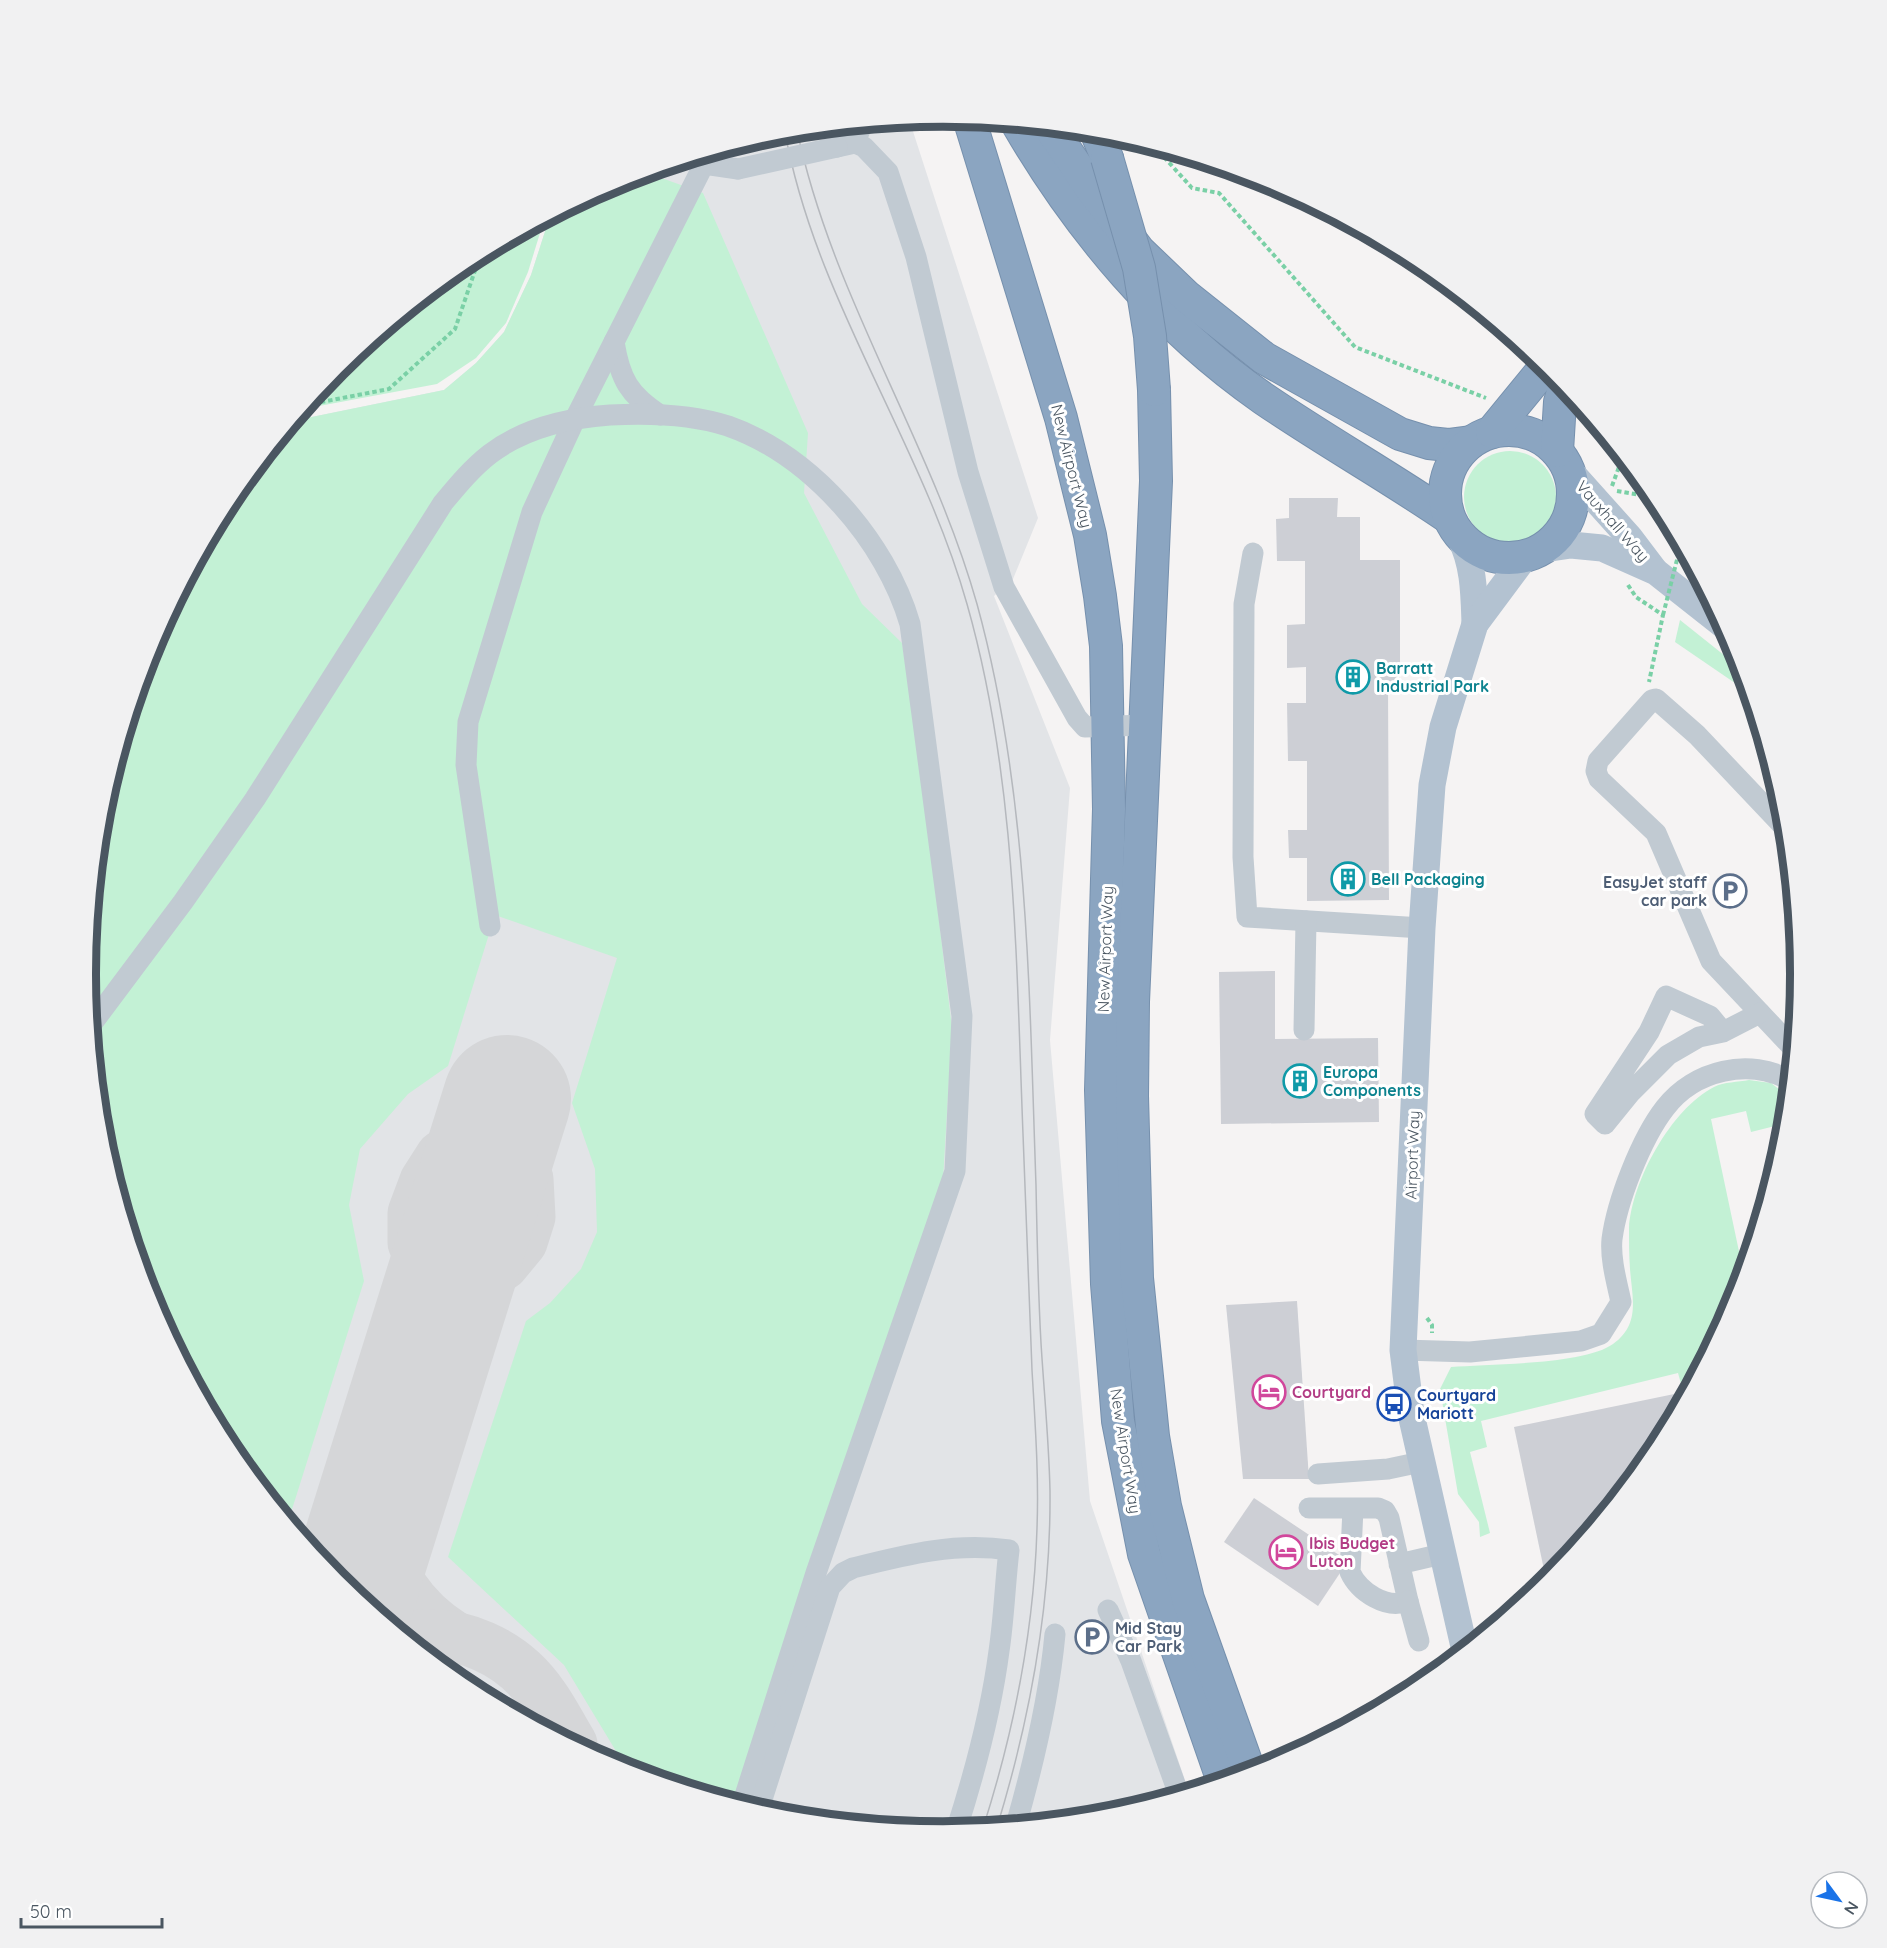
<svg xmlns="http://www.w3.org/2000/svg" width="1887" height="1948" font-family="Quicksand,sans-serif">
<rect width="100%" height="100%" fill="#f5f3f3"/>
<polygon fill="#e2e4e7" points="909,119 1038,518 1013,579 994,596 1070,788 1050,1040 1090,1501 1189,1792 1111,1816 943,1832 776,1815 615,1767 467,1687 337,1580 230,1450 151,1302 102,1141 86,974 102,806 151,645 230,497 292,421 444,390 476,363 504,332 531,275 550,216 615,181 776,132"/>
<g fill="#c3f1d5">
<polygon points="645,172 703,193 808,433 804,493 862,604 902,643 918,748 952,1028 943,1180 737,1804 628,1771 564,1665 448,1557 526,1321 550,1303 581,1269 597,1232 595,1169 572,1103 617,958 495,915 448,1066 408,1094 360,1149 349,1205 364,1281 288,1522 230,1450 151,1302 102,1141 86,974 102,806 151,645 230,497 292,421 444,390 476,363 504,332 531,275 550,216 615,181"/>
<polygon points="544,220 528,272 506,323 476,358 437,384 303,409 337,367 467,260"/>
<circle cx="1510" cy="497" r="46"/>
<polygon points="1680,620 1744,671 1751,694 1675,642"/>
<path d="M 1749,1080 L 1771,1083 L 1789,1097 L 1787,1123 L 1751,1132 L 1746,1111 L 1711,1119 L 1744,1275 L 1736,1303 L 1685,1398 L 1678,1373 L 1481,1421 L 1487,1447 L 1470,1452 L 1490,1533 L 1480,1537 L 1479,1522 L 1458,1494 L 1440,1389 L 1451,1367 C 1488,1364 1584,1365 1613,1344 C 1641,1324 1632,1297 1630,1269 C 1629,1256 1629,1241 1629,1228 C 1632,1181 1671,1109 1714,1087 C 1724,1082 1738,1082 1749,1080 Z"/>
</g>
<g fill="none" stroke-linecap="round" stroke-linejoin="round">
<g stroke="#d5d6d8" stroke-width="51">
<polygon points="496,1133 516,1154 528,1179 530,1217 522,1242 503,1265 470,1284 449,1286 425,1271 413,1243 413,1213 425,1181 441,1156 474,1135"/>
<path d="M 380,1505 C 380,1561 405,1605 452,1635"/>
<path d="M 406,1637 C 459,1627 513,1652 543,1696 C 554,1711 562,1728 572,1744"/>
</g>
<polyline stroke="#d5d6d8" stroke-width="128" points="352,1593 507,1099"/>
</g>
<g fill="#cdcfd5">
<polygon points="1289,498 1338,498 1337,517 1360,517 1360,560 1400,560 1400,687 1388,687 1389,900 1307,901 1307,858 1289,858 1288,830 1307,830 1307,761 1288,761 1287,703 1306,703 1306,667 1287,668 1287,625 1305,624 1305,561 1277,561 1276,519 1289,518"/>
<polygon points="1275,971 1275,1039 1378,1038 1379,1122 1221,1124 1219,972"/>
<polygon points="1297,1301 1309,1479 1243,1479 1226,1305"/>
<polygon points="1684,1392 1685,1398 1657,1451 1547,1584 1514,1427"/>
<polygon points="1254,1498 1348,1561 1318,1606 1224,1542"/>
</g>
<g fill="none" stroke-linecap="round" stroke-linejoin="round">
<g stroke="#7690ad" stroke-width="34">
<g id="highway">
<polyline points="969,118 1061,418 1090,535 1100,596 1106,646 1109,809 1101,1090 1107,1284 1118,1421 1144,1554 1223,1781"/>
<path d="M 1017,123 C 1079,230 1162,328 1264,399 C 1324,440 1388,476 1448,517"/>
<polyline points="1050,127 1091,188 1139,251 1186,296 1264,358 1400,434 1429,443 1448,445 1471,442"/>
<polyline points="1096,131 1107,158"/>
<polyline points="1154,390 1156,481 1133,1002 1132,1096 1137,1278 1153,1436 1165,1506 1188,1599 1250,1773"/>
<circle cx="1509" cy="494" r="64"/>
<polyline points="1492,432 1547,365"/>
<polyline points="1557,451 1560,402 1565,385"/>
</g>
</g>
<g stroke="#7ad0a6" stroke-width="4" stroke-dasharray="4.5 3" stroke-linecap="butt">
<polyline points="1154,146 1192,188 1219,193 1355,347 1486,398"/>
<polyline points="306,405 389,389 455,329 481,253"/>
<polyline points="1594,421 1625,458"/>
<polyline points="1636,471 1654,513 1681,544"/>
<polyline points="1612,486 1623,456"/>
<polyline points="1617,491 1646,496"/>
<polyline points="1628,585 1636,597 1663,615 1649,682"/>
<polyline points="1427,1318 1432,1325 1432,1333"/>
</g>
<g stroke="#c1cad2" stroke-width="21">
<polyline points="855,143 862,124"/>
<polyline points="837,147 855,143 864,147 888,172 916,257 968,472 1004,587 1077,718 1085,727 1146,725"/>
<path d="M 614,342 C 620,379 629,395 660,415"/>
<polyline points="1253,553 1244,604 1243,857 1247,917 1422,928"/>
<polyline points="1787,830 1697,735 1656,699 1652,700 1598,761 1596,771 1599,779 1656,833 1711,961 1794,1049"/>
<polyline points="490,926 466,765 468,722 532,512 575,419 704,164 738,169"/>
<path d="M 91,1025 L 183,902 L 255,799 L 443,503 C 458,485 472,468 490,454 C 524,428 568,418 610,415 C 648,413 691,414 728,426 C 811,455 886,541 910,624 L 962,1016 L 955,1171 L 816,1573 L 742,1805"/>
<polyline points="1304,1030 1306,921"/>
<polyline points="1723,1032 1710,1016 1666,996 1649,1032 1595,1114 1605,1124 1631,1092 1668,1055 1699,1037 1723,1032 1760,1013"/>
<path d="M 1403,1350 L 1470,1352 L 1581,1341 L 1601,1334 L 1621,1302 C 1617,1283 1610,1259 1612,1239 C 1617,1201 1641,1139 1665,1108 C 1694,1070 1750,1057 1791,1081"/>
<polyline points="1318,1474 1388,1469 1421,1462"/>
<path d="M 1309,1508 L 1378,1508 L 1385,1511 L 1389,1518 L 1408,1601 C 1387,1610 1359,1592 1350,1572 L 1353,1509"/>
<polyline points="1399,1564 1442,1554"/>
<polyline points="1408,1601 1419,1641"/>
<polyline points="1108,1610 1131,1661 1179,1795"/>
<path d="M 762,1811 L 763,1796 L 830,1587 L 843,1573 L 853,1568 C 905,1555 955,1542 1009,1550 C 1005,1584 1004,1618 999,1651 C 991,1712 975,1772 956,1831"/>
<path d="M 1016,1825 C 1034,1762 1049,1699 1055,1634"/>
</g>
<g stroke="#b3c2d1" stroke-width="27">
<polyline points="1569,470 1629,537 1654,570"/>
<path d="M 1460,537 C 1474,565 1474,593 1475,624"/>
<polyline points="1544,549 1571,545 1602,548 1656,572 1727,628"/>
<polyline points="1465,1651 1411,1414 1403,1350 1422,928 1432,785 1443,727 1475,624 1524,558"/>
</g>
<use href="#highway" stroke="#8ba5c1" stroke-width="32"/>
<g stroke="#b5b8bd" stroke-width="1.5">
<path d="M 797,130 C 832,297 931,441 977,604 C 1029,793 1029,991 1036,1185 C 1037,1238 1038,1290 1041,1343 C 1044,1392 1049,1442 1050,1491 C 1051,1604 1030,1719 997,1827"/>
<path d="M 785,132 C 815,299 921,441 967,604 C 1016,776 1016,956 1023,1134 C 1026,1213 1029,1291 1032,1370 C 1035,1422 1039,1475 1037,1528 C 1034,1630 1014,1731 983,1828"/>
</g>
<g stroke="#7690ad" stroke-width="34" stroke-linecap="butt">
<polyline id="highway-bridge" points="1107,158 1139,268 1150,336 1154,390"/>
</g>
<polyline stroke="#7ad0a6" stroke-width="4" stroke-dasharray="4.5 3" stroke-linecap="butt" points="1663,615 1681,544"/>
<polyline stroke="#c1cad2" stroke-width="21" points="738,169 837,147"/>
<use href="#highway-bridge" stroke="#8ba5c1" stroke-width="32"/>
</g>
<defs>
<g id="building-ring" transform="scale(1.725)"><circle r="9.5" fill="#fff" stroke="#0f9aa8" stroke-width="1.5"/><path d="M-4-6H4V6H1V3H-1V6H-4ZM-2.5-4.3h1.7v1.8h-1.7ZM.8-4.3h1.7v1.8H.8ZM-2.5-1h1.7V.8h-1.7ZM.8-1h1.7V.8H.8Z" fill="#0f9aa8"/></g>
<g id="parking-ring" transform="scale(1.725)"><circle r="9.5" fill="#fff" stroke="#5c6f8a" stroke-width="1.5"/><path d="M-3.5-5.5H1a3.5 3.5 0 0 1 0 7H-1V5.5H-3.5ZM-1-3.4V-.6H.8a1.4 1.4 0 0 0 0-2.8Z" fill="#5c6f8a"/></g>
<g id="hotel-ring" transform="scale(1.725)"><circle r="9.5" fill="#fff" stroke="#d1479c" stroke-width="1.5"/><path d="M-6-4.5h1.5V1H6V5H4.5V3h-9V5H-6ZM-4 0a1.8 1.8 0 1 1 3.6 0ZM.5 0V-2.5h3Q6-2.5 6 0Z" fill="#d1479c"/></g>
<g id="bus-ring" transform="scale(1.725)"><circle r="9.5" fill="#fff" stroke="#1a4fb4" stroke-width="1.5"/><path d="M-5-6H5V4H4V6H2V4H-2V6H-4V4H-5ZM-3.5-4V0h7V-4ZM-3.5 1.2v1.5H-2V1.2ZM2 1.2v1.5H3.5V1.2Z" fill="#1a4fb4"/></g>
</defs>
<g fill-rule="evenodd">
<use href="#building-ring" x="1353" y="677"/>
<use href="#building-ring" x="1348" y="879"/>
<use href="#parking-ring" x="1730" y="891"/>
<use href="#building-ring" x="1300" y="1081"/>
<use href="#hotel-ring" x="1269" y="1392"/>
<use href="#bus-ring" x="1394" y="1404"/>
<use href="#hotel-ring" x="1286" y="1552"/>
<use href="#parking-ring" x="1092" y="1637"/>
</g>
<g text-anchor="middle" stroke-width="6" stroke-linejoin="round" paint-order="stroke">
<g font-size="16" fill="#4a5661" stroke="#fff">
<text transform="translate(1072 466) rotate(76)" y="6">New Airport Way</text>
<text transform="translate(1613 521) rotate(49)" y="6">Vauxhall Way</text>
<text transform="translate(1105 949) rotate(-88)" y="6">New Airport Way</text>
<text transform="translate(1412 1155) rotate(-88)" y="6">Airport Way</text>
<text transform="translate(1126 1451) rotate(81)" y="6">New Airport Way</text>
</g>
<g font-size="16" font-weight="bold" fill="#0d838f" stroke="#fff" text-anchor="start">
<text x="1376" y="674">Barratt<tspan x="1376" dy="18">Industrial Park</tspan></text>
<text x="1371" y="885">Bell Packaging</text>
<text x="1323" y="1078">Europa<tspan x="1323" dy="18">Components</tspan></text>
</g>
<g font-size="16" font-weight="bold" fill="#4e5e75" stroke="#fff" text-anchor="end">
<text x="1707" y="888">EasyJet staff<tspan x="1707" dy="18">car park</tspan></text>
<text x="1115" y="1634" text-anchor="start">Mid Stay<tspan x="1115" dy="18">Car Park</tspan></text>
</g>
<g font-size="16" font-weight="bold" fill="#b23c85" stroke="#fff" text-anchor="start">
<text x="1292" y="1398">Courtyard</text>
<text x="1309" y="1549">Ibis Budget<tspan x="1309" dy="18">Luton</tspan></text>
</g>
<g font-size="16" font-weight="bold" fill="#164399" stroke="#fff" text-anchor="start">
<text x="1417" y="1401">Courtyard<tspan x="1417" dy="18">Mariott</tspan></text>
</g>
</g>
<path d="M0 0H1887V1948H0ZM96 974a847 847 0 1 1 1694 0a847 847 0 1 1-1694 0Z" fill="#f1f1f2" fill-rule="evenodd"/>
<path fill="none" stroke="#4a5661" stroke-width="8" d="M96 974a847 847 0 1 1 1694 0a847 847 0 1 1-1694 0Z"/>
<g transform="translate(1839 1900) rotate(123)"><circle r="28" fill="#ffffff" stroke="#b7bbc0" stroke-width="1.5"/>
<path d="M0-4.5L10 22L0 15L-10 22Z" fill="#1a73e8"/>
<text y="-9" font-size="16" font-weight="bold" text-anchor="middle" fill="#4a5661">N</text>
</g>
<path d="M21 1918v9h141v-9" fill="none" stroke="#4a5661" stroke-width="3"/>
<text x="30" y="1918" font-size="18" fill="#4a5661" stroke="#ffffff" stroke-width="4.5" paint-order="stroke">50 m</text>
</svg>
